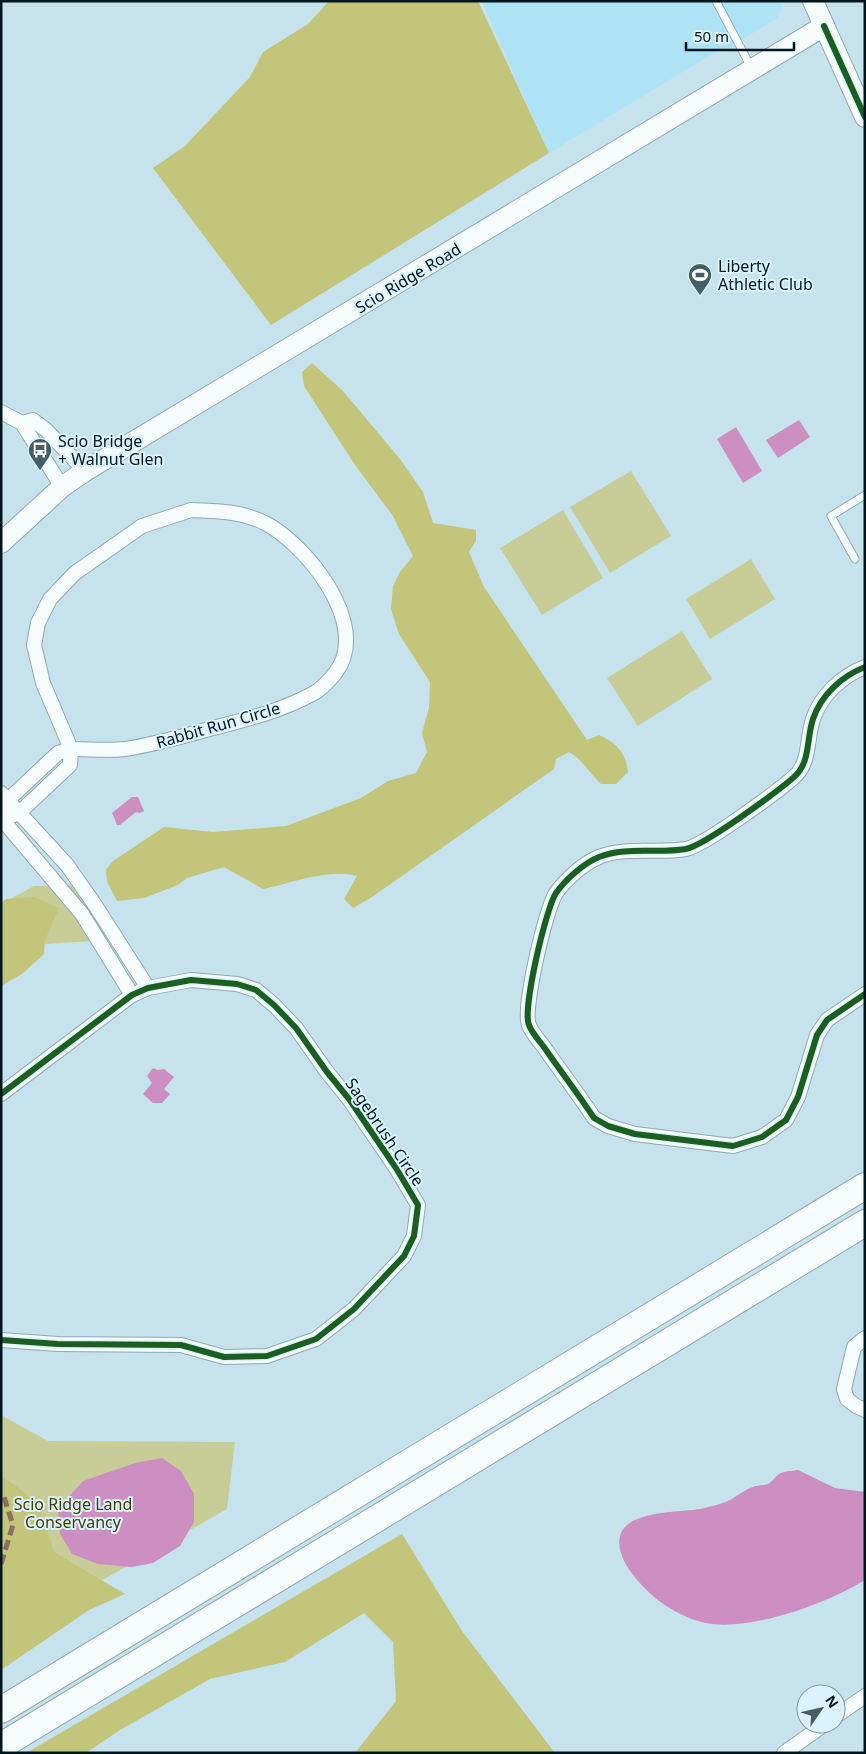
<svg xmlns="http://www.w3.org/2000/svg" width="866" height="1754" font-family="'Noto Sans',sans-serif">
<rect width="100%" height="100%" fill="#c6e2ec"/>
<polygon fill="#ade3f5" points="482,1 780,1 783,7 777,18 724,51 722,48 549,153"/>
<g fill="#c8cd98">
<polygon points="631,471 671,536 610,573 570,507"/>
<polygon points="563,510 603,578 542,615 500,548"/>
<polygon points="751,559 775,599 710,639 686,599"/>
<polygon points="682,631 712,679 638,726 607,678"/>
<polygon points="34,886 83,886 111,940 44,944 1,904"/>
<polygon points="1,1415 48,1441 235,1442 227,1509 1,1638"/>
</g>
<g fill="#c2c57a">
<polygon points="329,1 478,1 549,153 271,325 153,168 185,146 250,77 263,52 308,24"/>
<path d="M 312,363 L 343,391 L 400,459 L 423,492 L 433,523 L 476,530 L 476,541 L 469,552 L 484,587 L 587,740 L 599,735 C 616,743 626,752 628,772 L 616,784 L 601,784 C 590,774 582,759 569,752 L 556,759 L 554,769 L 372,897 L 353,908 L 344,899 L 357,876 C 329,868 292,883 263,889 L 224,867 L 187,878 L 178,885 L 144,898 L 117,901 L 107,882 L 106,870 L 113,861 L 164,827 L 213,832 L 286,826 L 361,798 L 388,781 L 416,773 L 427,752 L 422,733 L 429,708 L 430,682 L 399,634 L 391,609 L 393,586 L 400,572 L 413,556 L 393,516 L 355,465 L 304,386 L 302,372 Z"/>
<polygon points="34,897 59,908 45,940 44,954 22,974 1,986 1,903 6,899"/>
<path d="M 1,1476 C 40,1501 41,1509 54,1552 L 125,1594 L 89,1610 L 1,1670 Z"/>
<polygon points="402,1534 462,1631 555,1753 355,1753 396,1701 393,1642 364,1613 285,1662 210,1679 120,1730 86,1753 26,1753"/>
</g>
<g fill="#cd8fc1">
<polygon points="799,420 810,437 778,458 766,440"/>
<polygon points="736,427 762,471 743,483 717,439"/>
<polygon points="132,797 138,797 144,811 140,813 136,812 120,825 117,825 112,813"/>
<polygon points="153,1068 158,1070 164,1069 174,1077 164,1089 170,1094 162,1103 153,1103 143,1094 152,1083 147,1076"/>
<polygon points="162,1458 181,1471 194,1494 194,1522 180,1546 153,1563 132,1567 98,1564 72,1554 60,1534 58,1509 83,1481 135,1463"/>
<path d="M 798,1470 L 835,1488 L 865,1492 L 865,1580 C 828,1603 750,1632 706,1623 C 678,1617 652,1599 634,1576 C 625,1565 614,1546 622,1531 C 633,1511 680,1512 700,1509 C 709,1507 722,1504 730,1500 C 737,1496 744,1490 753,1487 C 757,1485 763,1486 768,1484 C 772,1482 775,1477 779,1474 C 784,1471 792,1471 798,1470 Z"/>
</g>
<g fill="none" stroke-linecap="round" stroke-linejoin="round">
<g stroke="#90a9b1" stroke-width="9">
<g id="lane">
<polyline points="716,1 752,69"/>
<polyline points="855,559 831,516 865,495"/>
</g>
</g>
<g stroke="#90a9b1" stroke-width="16">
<g id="street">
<polyline points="1,412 22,423 62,487"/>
<polyline points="22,423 33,420 46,430 85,471"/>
<path d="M 191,510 C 216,511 241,511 265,523 C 307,545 371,625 336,672 C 331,679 321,689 314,693 C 280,712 240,721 202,731 C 177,738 151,745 125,749 C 108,751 89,749 71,749 L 43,683 L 34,645 L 38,623 L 50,599 L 75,573 L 142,526 Z"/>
<path d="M 865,667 C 842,676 821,695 813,719 C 806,740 811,763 793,778 C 774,794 705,845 686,849 C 657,854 626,846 599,857 C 584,863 566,879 556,893 C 546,908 522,1010 529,1025 C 532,1034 541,1042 546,1050 C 562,1073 579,1095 594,1118 L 608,1126 L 635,1134 L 733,1146 L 762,1137 L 786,1120 L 798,1097 L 817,1035 L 827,1020 L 865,994"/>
<polygon points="71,749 70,765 19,813 3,819 8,800 58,753"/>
<polyline points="1,793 67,865 95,905 148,988"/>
<polyline points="1,818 82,914 132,995"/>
<polyline points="1,1094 132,995 148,988 191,980 237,984 256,990 274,1005 296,1028 327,1072 349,1099 396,1168 418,1205 414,1236 404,1256 354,1309 316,1339 267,1356 224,1357 181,1345 58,1344 1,1340"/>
<polyline points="865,1338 854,1347 844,1389 847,1399 856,1406 865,1410"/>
<polyline points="836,1716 865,1696"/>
<polyline points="784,1753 825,1724"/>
</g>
</g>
<g stroke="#90a9b1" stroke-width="22">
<g id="secondary">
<polyline points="813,1 865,117"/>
<polyline points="1,543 62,487 85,471 824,26"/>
</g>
</g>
<g stroke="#90a9b1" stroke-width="28">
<g id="highway">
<polyline points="1,1710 865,1186"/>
<polyline points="1,1746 865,1223"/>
</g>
</g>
<use href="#lane" stroke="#f6fbfc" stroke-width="7"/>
<use href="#street" stroke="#f6fbfc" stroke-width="14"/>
<use href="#secondary" stroke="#f6fbfc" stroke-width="20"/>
<use href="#highway" stroke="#f6fbfc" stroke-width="26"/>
<polyline stroke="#8d6e63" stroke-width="5" stroke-dasharray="10 5" stroke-linecap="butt" points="1,1564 13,1525 4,1497"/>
<g stroke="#d9f2fb" stroke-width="9">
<g id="cycleway">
<polyline points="824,26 865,117"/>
<path d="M 865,667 C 842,676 821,695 813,719 C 806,740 811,763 793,778 C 774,794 705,845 686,849 C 657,854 626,846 599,857 C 584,863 566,879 556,893 C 546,908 522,1010 529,1025 C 532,1034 541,1042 546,1050 C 562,1073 579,1095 594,1118 L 608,1126 L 635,1134 L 733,1146 L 762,1137 L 786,1120 L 798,1097 L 817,1035 L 827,1020 L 865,994"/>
<polyline points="1,1094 132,995 148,988 191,980 237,984 256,990 274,1005 296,1028 327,1072 349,1099 396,1168 418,1205 414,1236 404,1256 354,1309 316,1339 267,1356 224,1357 181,1345 58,1344 1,1340"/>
</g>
</g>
<use href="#cycleway" stroke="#1b5e20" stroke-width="6"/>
</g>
<defs>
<g id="stadium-pin" transform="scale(1.25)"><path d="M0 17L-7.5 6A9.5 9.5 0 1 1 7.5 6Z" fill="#455e66" stroke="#d9f2fb"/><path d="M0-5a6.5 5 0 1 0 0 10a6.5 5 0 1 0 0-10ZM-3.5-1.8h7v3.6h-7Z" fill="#fff"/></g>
<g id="bus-pin" transform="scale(1.25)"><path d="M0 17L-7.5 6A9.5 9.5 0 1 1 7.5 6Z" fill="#455e66" stroke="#d9f2fb"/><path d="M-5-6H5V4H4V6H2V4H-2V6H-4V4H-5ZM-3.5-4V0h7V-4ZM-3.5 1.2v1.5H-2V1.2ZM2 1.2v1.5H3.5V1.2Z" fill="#fff"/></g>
</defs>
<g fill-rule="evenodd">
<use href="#stadium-pin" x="700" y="275"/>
<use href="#bus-pin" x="40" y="450"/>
</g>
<g text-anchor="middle" stroke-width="4" stroke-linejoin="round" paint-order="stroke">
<g font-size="16" fill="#00171e" stroke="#d9f2fb" text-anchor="start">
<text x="718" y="272">Liberty<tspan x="718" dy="18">Athletic Club</tspan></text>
<text x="58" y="447">Scio Bridge<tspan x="58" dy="18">+ Walnut Glen</tspan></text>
</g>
<g font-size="16" fill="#00171e" stroke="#d9f2fb">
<text transform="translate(408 278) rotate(-31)" y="6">Scio Ridge Road</text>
<text transform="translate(218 725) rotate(-16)" y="6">Rabbit Run Circle</text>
<text transform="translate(385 1132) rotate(56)" y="6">Sagebrush Circle</text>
</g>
<g font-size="16" fill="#443d04" stroke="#d9f2fb">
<text x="73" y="1510">Scio Ridge Land<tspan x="73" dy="18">Conservancy</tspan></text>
</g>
</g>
<rect width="866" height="1754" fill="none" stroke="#00171e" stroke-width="5"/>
<g transform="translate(821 1709) rotate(56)"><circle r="24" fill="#d9f2fb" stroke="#829aa3"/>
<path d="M0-4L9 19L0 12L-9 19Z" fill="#455e66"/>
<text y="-8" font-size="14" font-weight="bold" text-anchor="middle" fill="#00171e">N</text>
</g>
<path d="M686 42v8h108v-8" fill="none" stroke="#00171e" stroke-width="2.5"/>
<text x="694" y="42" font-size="15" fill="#00171e" stroke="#d9f2fb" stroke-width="4" paint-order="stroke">50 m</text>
</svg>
